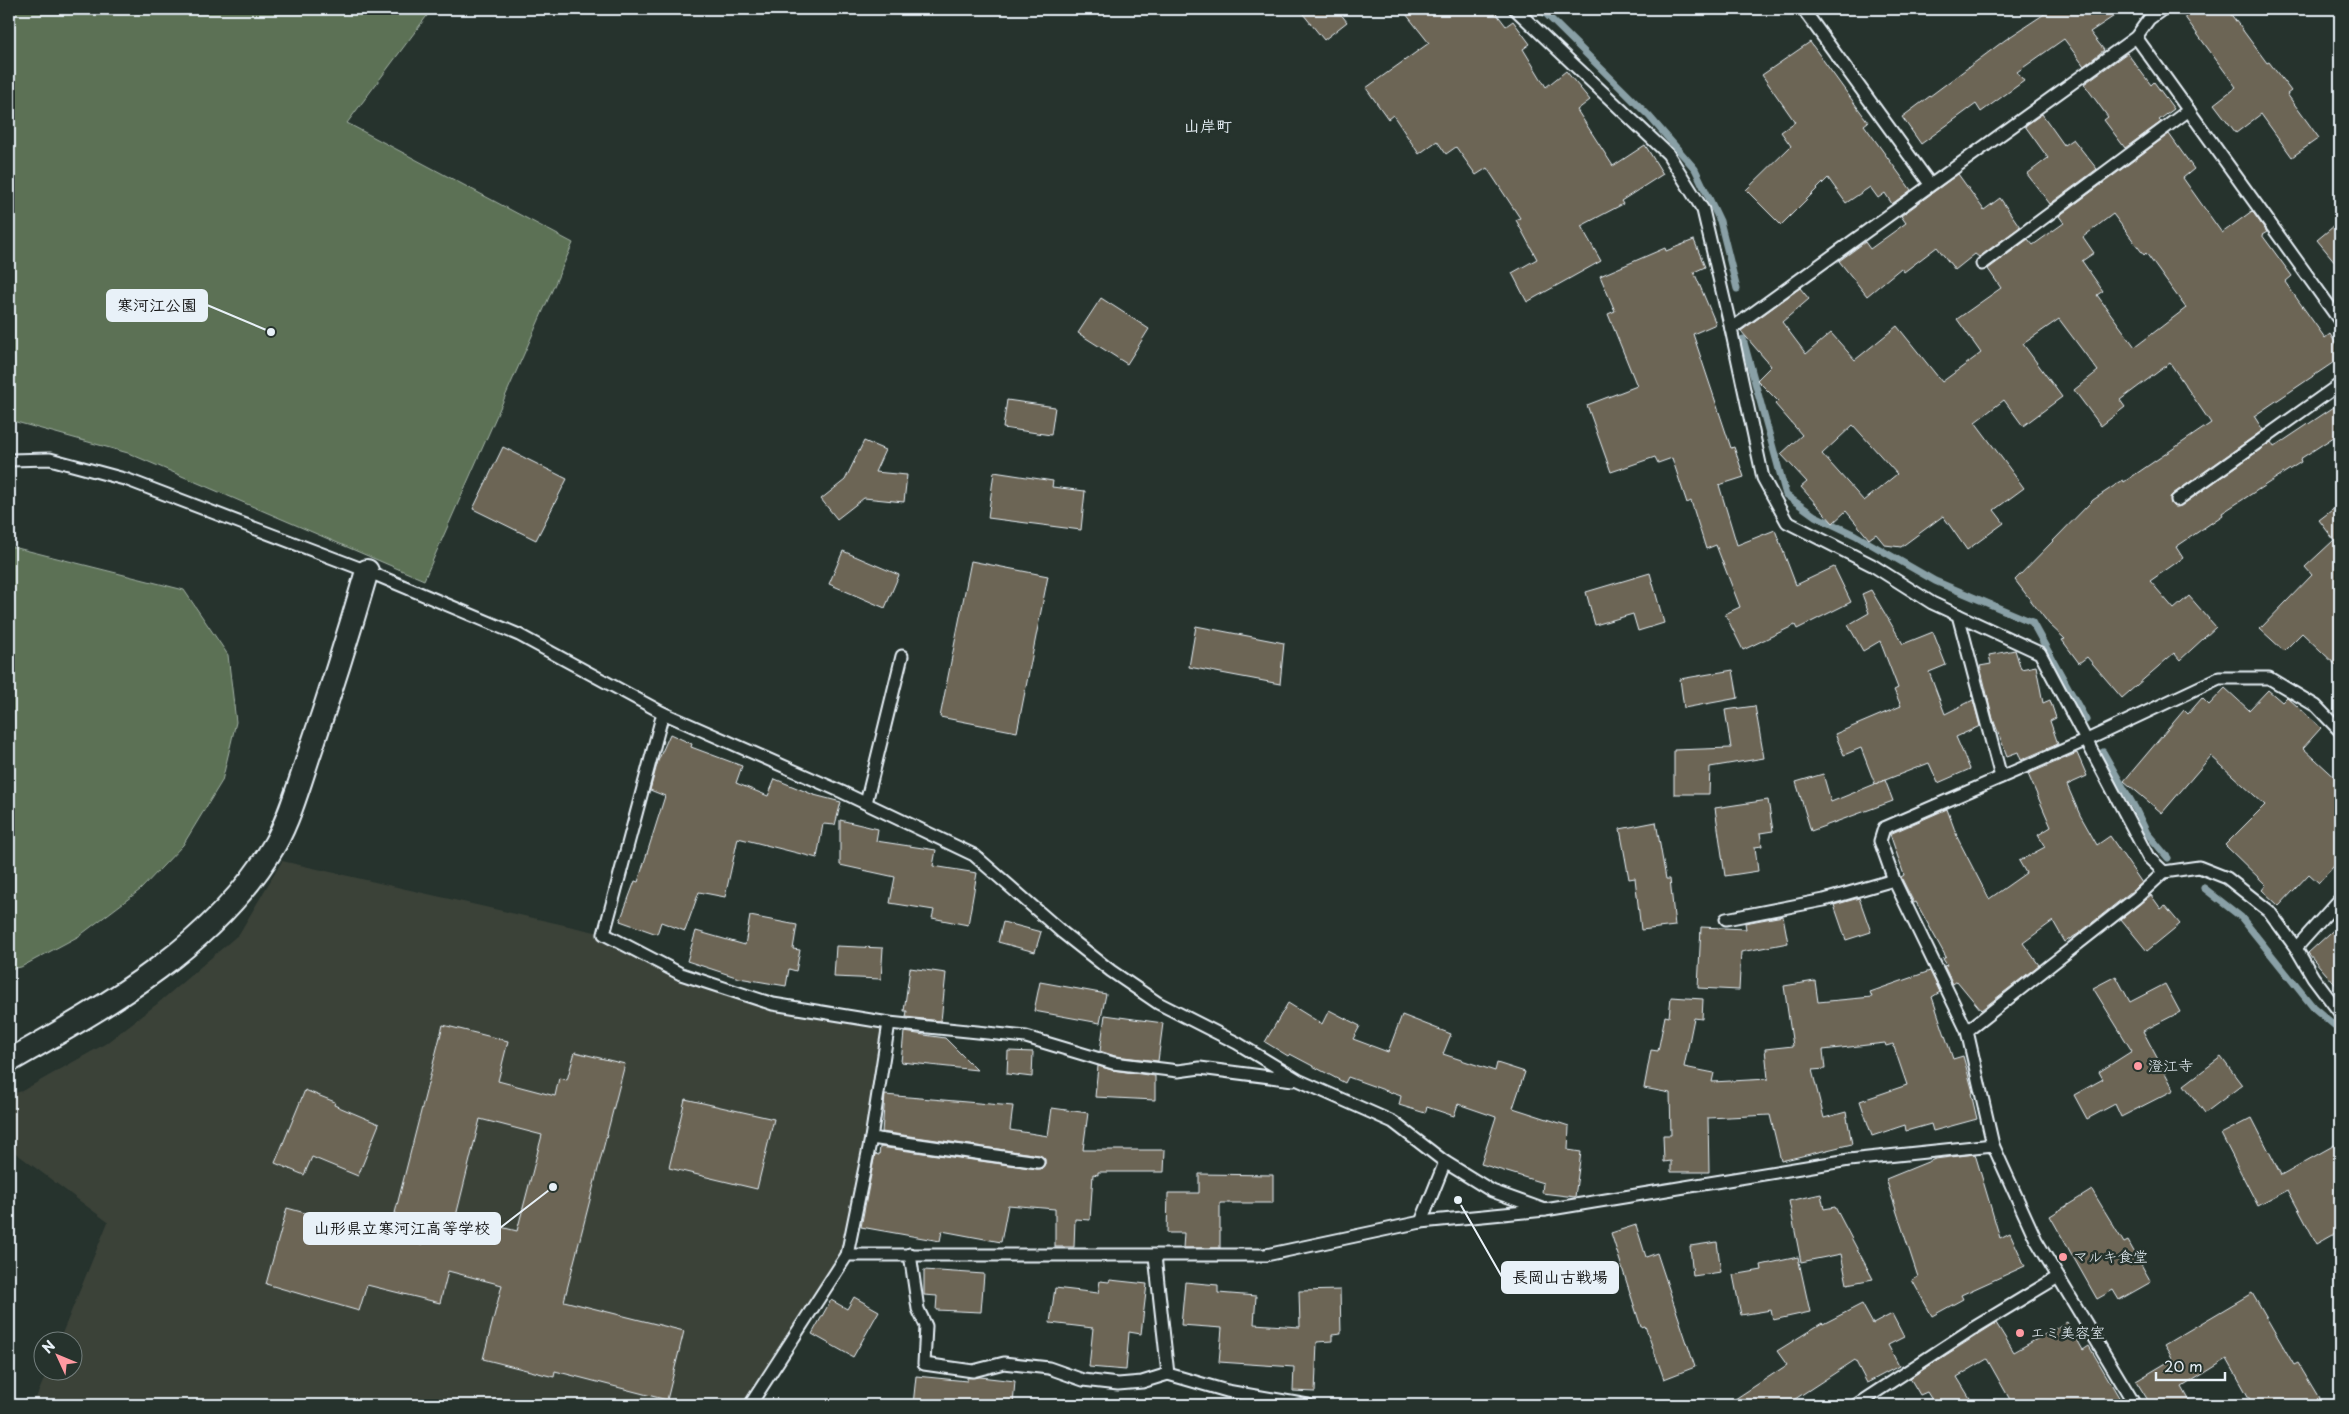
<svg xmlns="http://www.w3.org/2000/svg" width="2349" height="1414" font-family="'Playpen Sans','Klee One',sans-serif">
<rect width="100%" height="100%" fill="#26332d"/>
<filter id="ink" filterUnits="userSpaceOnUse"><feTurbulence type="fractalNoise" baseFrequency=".02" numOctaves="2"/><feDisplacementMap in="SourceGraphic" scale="10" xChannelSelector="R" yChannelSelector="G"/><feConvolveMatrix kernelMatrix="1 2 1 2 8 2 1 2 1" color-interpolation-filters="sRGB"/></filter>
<g filter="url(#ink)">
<polygon fill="#3b4239" points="282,861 604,934 681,974 773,1004 889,1023 847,1255 750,1405 33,1405 47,1372 72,1372 72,1342 59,1341 108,1222 9,1148 9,1095 22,1091 105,1044 157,1004 239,934"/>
<g fill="#5c7155" stroke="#a2b1a6">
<polygon points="9,9 432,9 347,123 573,243 424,580 128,453 9,420"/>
<polygon points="9,546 184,590 228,655 236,722 222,781 183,845 140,890 79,936 21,967 9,969"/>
</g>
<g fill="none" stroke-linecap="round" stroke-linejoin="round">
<g stroke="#89a0a6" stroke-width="7">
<polyline points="1541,9 1649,116 1695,169 1720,221 1737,289"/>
<polyline points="1743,339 1786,495 1815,516 1855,535 1935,581 2032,622 2086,720"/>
<polyline points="2103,752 2135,808 2147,833 2168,858"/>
<polyline points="2204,888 2241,917 2313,1007 2340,1030"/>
</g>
</g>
<g fill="#6c6554" stroke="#e8f1f8" fill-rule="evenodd">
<polygon points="1299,9 1337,9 1347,22 1324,40"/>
<polygon points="1402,9 1493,9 1506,26 1513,21 1530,44 1523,49 1546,87 1566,71 1590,100 1577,110 1613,166 1645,145 1663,174 1621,201 1623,204 1581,226 1601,261 1527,302 1512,273 1537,259 1516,220 1520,218 1487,168 1476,175 1456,147 1446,154 1437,141 1419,154 1393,115 1388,119 1366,88 1429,43"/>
<polygon points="2052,9 2125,9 2090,32 2104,50 2084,66 2064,39 2017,72 2024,81 1981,112 1976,104 1921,144 1902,117 2005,40"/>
<polygon points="2179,9 2227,9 2267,63 2269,62 2291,91 2287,94 2319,138 2292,157 2261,114 2236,133 2214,104 2236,87"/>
<polygon points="1810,42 1868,122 1864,125 1911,190 1892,204 1885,193 1878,198 1870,187 1846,203 1828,178 1781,225 1746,190 1791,146 1781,132 1795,122 1762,75"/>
<polygon points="2127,53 2151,85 2154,82 2174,109 2159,120 2161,122 2125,148 2104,120 2108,117 2084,84"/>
<polygon points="2042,114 2064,145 2073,139 2097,169 2050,204 2027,174 2048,158 2025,126"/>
<path d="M 2169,134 L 2194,169 L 2183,178 L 2222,233 L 2252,211 L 2267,232 L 2262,235 L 2292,276 L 2285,282 L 2325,338 L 2330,334 L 2340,350 L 2340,358 L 2254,416 L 2263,430 L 2173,494 L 2170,497 L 2171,504 L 2174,507 L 2181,506 L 2271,442 L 2274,447 L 2340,403 L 2340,433 L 2300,459 L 2301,462 L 2222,513 L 2223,515 L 2176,547 L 2183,558 L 2150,581 L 2174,609 L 2189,596 L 2216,627 L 2180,660 L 2174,653 L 2122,698 L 2087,657 L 2079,663 L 2062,640 L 2065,639 L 2049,624 L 2015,580 L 2093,500 L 2123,480 L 2124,482 L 2211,423 L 2170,363 L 2120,400 L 2125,407 L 2101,426 L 2074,390 L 2098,371 L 2059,319 L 2023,344 L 2062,397 L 2023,426 L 2004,400 L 1975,422 L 2024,488 L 1994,510 L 2004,523 L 1967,550 L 1943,516 L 1901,547 L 1885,545 L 1876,534 L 1869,539 L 1846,511 L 1833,523 L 1801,487 L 1807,482 L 1781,454 L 1802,435 L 1775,404 L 1778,401 L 1757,380 L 1771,366 L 1741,331 L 1800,288 L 1809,299 L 1782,322 L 1806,354 L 1831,333 L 1855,360 L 1897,326 L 1942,382 L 1981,353 L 1957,319 L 2001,288 L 1988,269 L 2028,239 L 2033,245 L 2064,223 L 2059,216 ZM 2113,214 L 2144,255 L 2146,253 L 2186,308 L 2135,347 L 2097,295 L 2103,291 L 2082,261 L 2094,253 L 2083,237 ZM 1853,425 L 1897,474 L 1864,501 L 1822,454 Z"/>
<polygon points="1958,174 1984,210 2000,198 2020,227 1979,257 1975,254 1955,270 1937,247 1904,272 1901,268 1867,296 1839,261 1865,242 1870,249 1906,223 1901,216"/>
<polygon points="2340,221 2340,268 2317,240"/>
<polygon points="1694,240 1705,267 1694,272 1716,324 1693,334 1731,448 1734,447 1744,477 1719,485 1737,545 1775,530 1796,585 1834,567 1851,602 1797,629 1795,625 1743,650 1725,614 1740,607 1716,545 1706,549 1691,501 1687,503 1672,458 1658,463 1655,457 1611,472 1587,405 1637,386 1608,314 1615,311 1600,276 1665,248 1666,251"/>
<polygon points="1101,298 1149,329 1127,364 1078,333"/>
<polygon points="1007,400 1055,407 1051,435 1003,428"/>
<polygon points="864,441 885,450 875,472 907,475 904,502 864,498 837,519 821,499 845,480"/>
<polygon points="503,447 567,479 536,540 473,509"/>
<polygon points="994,472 1053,481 1052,487 1085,491 1081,530 988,518"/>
<polygon points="2340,504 2340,669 2302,633 2284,651 2260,629 2312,575 2305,567 2334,540 2319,520"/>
<polygon points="843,551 899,575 885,608 829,584"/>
<polygon points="971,561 1048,576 1017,732 940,717"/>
<polygon points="1650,573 1664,623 1638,631 1633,614 1595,625 1586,592"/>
<polygon points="1871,590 1903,644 1933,632 1946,665 1929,672 1945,714 1973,700 1980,726 1956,737 1970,769 1938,783 1929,763 1875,784 1861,748 1844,755 1835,734 1901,706 1894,690 1898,688 1880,641 1863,651 1848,625 1869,613 1862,594"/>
<polygon points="1196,626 1284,643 1280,684 1189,667"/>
<polygon points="2015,650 2021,669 2036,666 2043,703 2050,700 2056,718 2050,721 2058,744 2021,760 2018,752 2007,756 1993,719 1980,666 1991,664 1989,655"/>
<polygon points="1733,670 1738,698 1684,708 1680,679"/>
<polygon points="2225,688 2249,710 2268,690 2282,702 2287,697 2321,728 2303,748 2340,782 2340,859 2319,883 2309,874 2279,906 2262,890 2266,885 2225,845 2265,805 2211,756 2162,813 2124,781 2184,710 2188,714 2202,698 2209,705"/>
<polygon points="1755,706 1764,758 1710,767 1709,794 1674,794 1674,750 1731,748 1725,710"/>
<polygon points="670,734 692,744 691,747 742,766 736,783 768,796 775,779 814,795 841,802 835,825 823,824 817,858 738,838 725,897 699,892 685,931 661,922 657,934 620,921 635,881 638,882 665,796 650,790 658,761"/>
<polygon points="2077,753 2087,776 2067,785 2080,815 2097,845 2110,836 2142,883 2078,934 2065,942 2053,921 2023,943 2039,965 1981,1010 1957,981 1953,984 1944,966 1947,965 1943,959 1946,957 1916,902 1914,903 1901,877 1904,875 1890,834 1947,809 1958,839 1989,899 2026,873 2019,861 2045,847 2038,835 2051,827 2028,774"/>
<polygon points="1823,774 1831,802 1885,780 1893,801 1811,831 1796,782"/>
<polygon points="1768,800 1773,831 1760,833 1762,846 1755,847 1758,871 1725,876 1715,808"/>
<polygon points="840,820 878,829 876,841 936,850 933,866 977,873 968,925 932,918 934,910 890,903 895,877 840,865"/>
<polygon points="1656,822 1666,879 1670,879 1675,926 1641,930 1635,878 1629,879 1620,829"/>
<polygon points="2151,895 2161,909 2165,906 2180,924 2147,951 2121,919"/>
<polygon points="1859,898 1871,932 1846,940 1834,905"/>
<polygon points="750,916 797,925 793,949 800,950 796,971 789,969 786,986 739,978 687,961 696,931 745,945"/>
<polygon points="1783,916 1788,943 1741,952 1739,990 1698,988 1701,927 1746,929 1745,923"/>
<polygon points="1003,922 1041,932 1035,952 998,942"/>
<polygon points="2340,924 2340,990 2308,953"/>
<polygon points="836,946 883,948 881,979 834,977"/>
<polygon points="910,968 946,973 941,1021 906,1017 907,1011 904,1011"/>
<polygon points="1930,971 1940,992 1932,997 1953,1059 1963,1056 1973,1092 1971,1093 1977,1119 1933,1131 1931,1124 1906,1131 1905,1125 1872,1136 1860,1101 1907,1085 1893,1044 1886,1046 1885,1043 1823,1050 1825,1069 1812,1070 1824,1118 1846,1112 1852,1144 1781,1161 1770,1115 1708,1118 1709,1172 1671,1172 1671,1161 1664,1162 1663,1135 1671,1135 1670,1093 1644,1088 1651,1050 1658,1051 1665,1016 1669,1017 1671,997 1703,999 1702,1019 1694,1018 1684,1067 1714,1073 1712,1082 1768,1079 1765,1049 1793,1046 1784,986 1815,981 1818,1002 1872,997 1870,992"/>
<polygon points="2116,976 2130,1002 2165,984 2180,1012 2143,1031 2174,1090 2121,1117 2115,1104 2087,1119 2074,1095 2103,1079 2099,1072 2132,1051 2093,988"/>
<polygon points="1040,982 1106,994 1100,1023 1034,1011"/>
<polygon points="1288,1003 1322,1024 1329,1010 1360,1026 1353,1039 1388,1052 1402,1015 1451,1034 1443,1054 1495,1071 1497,1063 1525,1072 1513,1108 1569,1126 1568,1150 1581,1152 1575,1197 1542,1193 1543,1183 1481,1164 1496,1117 1458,1104 1454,1116 1427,1107 1425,1113 1399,1105 1401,1096 1348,1077 1345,1083 1290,1054 1288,1056 1265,1042"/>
<polygon points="1105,1015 1163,1023 1158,1061 1115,1056 1100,1051"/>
<path d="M 443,1025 L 508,1041 L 498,1081 L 555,1096 L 559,1078 L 567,1080 L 575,1052 L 625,1064 L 564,1301 L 684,1331 L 667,1400 L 555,1371 L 554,1377 L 483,1359 L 502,1285 L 448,1271 L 440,1303 L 367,1285 L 359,1311 L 266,1284 L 287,1208 L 421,1245 L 427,1227 L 395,1213 ZM 480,1119 L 542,1135 L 517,1231 L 456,1216 Z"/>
<polygon points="904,1032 945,1038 977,1070 901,1062"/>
<polygon points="1008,1051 1033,1052 1032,1077 1007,1074"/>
<polygon points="2221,1057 2242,1085 2205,1113 2184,1085"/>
<polygon points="1098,1066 1112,1070 1155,1076 1155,1100 1095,1097"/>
<polygon points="305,1090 335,1102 334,1105 379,1124 358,1176 312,1157 304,1175 275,1163"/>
<polygon points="885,1095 1013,1106 1010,1130 1048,1136 1052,1108 1088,1113 1083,1150 1165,1150 1164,1172 1098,1172 1098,1175 1093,1174 1090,1220 1075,1219 1074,1247 1055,1247 1055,1209 1008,1205 1001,1242 942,1231 940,1241 861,1227 875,1154 879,1155 880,1147 1037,1169 1041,1169 1045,1164 1045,1159 1039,1155 882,1132"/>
<polygon points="685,1099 774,1119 757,1189 669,1168"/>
<polygon points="2252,1118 2281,1175 2340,1142 2340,1231 2317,1244 2288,1190 2258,1206 2221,1134"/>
<polygon points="1975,1154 2000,1238 2010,1233 2025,1266 1961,1295 1963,1299 1932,1316 1912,1280 1918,1277 1886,1179 1935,1159"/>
<polygon points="1199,1174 1273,1175 1273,1203 1220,1203 1220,1248 1183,1248 1184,1233 1167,1233 1168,1193 1199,1193"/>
<polygon points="2092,1190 2124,1243 2128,1241 2151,1282 2119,1300 2113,1290 2097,1299 2050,1216"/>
<polygon points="1821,1194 1824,1209 1835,1207 1873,1279 1847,1284 1841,1254 1801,1262 1789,1201"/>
<polygon points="1636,1225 1646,1257 1657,1253 1695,1367 1664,1379 1645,1326 1641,1327 1611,1233"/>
<polygon points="1717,1242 1721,1272 1693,1276 1690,1246"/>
<polygon points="1798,1257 1810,1312 1773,1320 1771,1310 1741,1315 1733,1275 1762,1270 1761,1265"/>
<polygon points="924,1270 984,1274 981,1312 936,1310 937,1296 924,1295"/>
<polygon points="1110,1280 1147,1284 1141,1334 1129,1332 1126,1370 1089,1367 1093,1328 1050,1323 1055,1288 1098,1293 1100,1281 1109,1282"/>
<polygon points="1185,1282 1218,1285 1218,1293 1256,1296 1254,1324 1300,1327 1299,1291 1340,1290 1341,1334 1332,1335 1332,1341 1317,1342 1315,1392 1293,1391 1294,1367 1219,1362 1222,1328 1181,1325"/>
<polygon points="2252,1293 2294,1365 2298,1363 2319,1398 2307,1405 2253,1405 2227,1359 2182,1387 2192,1405 2151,1405 2136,1381 2173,1359 2164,1345"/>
<polygon points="854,1297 879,1311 853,1357 812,1334 831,1300 847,1309"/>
<polygon points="1862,1304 1873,1324 1892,1314 1904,1337 1888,1345 1899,1366 1867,1383 1855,1360 1786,1405 1726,1405 1787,1365 1777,1351 1822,1323 1823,1324"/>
<polygon points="2067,1322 2083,1350 2089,1346 2120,1399 2109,1405 2013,1405 1987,1359 1957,1377 1974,1405 1935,1405 1927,1392 1920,1395 1910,1378 1996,1323 2014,1352"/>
<polygon points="916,1376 967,1381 967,1378 980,1377 1015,1381 1013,1405 913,1405"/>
</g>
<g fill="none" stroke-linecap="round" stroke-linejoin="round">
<g stroke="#e8f1f8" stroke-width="15">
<g id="lane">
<polyline points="1515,9 1668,154 1703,210 1731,329 1763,478 1787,522 1872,565 1932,603 2040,653 2148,857 2164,872 2199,867 2227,878 2269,911 2296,948 2313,977 2340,1013"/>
<polyline points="1803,9 1930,184"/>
<polyline points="2136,37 2340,321"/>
<polyline points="1982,264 2189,110"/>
<polyline points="1731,329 2136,37 2149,19 2163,9"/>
<polyline points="9,460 50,459 128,480 367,571 519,635 663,713 842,792 974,855 1063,933 1111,971 1158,1003 1237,1043 1298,1080 1393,1122 1445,1162 1492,1191 1545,1210"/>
<polyline points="2177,500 2340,384"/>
<polyline points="1958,615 2001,777"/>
<polyline points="663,713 604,934 681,974 773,1004 889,1023 1026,1037 1113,1063 1178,1071 1200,1068 1293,1080"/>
<polyline points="866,803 902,656"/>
<polyline points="1726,919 1824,900 1894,880"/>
<polyline points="2296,948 2340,899"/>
<polyline points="1967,1031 1894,880 1880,841 1884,828 2087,740 2219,678 2269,678 2316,706 2340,731"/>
<polyline points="871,1138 1038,1162"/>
<polyline points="1993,1145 1967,1031 2136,898 2164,872"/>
<polyline points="1421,1222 1445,1162"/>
<polyline points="910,1254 918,1309 926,1326 924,1364 973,1371 1004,1363 1049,1368 1083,1380 1118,1384 1142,1382 1168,1374"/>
<polyline points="847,1255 871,1138 889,1023"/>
<polyline points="1155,1256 1168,1374 1227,1391 1308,1405"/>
<polyline points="750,1405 847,1255 1266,1255 1421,1222 1545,1210 1849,1160 1993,1145 2036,1240 2135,1405"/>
<polyline points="1856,1405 1972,1329 2058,1277"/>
</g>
</g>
<g stroke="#e8f1f8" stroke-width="26">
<path id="street" d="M 9,1061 C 108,1005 217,944 275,844 C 289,820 300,782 309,755 C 330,694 349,633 367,571"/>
</g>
<use href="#lane" stroke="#26332d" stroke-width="11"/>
<use href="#street" stroke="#26332d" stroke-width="22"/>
</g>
</g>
<g fill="#ff9aa2" stroke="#26332d" stroke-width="2">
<circle cx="2138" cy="1066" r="5"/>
<circle cx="2063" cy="1257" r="5"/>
<circle cx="2020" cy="1333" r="5"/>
</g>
<g text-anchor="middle" stroke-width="5" stroke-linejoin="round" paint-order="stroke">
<g font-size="15" fill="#e8f1f8" stroke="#26332d" text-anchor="start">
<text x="2148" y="1071">澄江寺</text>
<text x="2073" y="1262">マルキ食堂</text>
<text x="2030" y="1338">エミ美容室</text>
</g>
<g font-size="16" font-weight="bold" fill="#e8f1f8" stroke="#26332d">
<text x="1208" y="132">山岸町</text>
</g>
</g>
<path fill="none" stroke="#e8f1f8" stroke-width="2" d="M271 332L207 305M553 1187L500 1228M1458 1200L1502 1277"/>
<g fill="#e8f1f8" stroke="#26332d" stroke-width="2">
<circle cx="271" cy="332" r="5"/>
<circle cx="553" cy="1187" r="5"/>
<circle cx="1458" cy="1200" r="5"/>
</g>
<g fill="#e8f1f8" stroke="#e8f1f8" stroke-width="2">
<rect x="107" y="290" width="100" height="31" rx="5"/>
<rect x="304" y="1213" width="196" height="31" rx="5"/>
<rect x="1502" y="1262" width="116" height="31" rx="5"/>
</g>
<g font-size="16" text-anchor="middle" font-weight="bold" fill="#111">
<text x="157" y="311">寒河江公園</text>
<text x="402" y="1234">山形県立寒河江高等学校</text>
<text x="1560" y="1283">長岡山古戦場</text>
</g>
<rect width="2349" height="1414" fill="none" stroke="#26332d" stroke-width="30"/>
<rect x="15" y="15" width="2319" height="1384" fill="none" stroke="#e8f1f8" stroke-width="2" filter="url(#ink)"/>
<g transform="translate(58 1356) rotate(314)"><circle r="24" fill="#26332d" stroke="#747f7e"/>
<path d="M0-4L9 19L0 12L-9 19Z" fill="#ff9aa2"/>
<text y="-8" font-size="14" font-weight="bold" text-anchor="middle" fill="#e8f1f8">N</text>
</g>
<path d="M2156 1372v8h69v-8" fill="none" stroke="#e8f1f8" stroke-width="2.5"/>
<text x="2164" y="1372" font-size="15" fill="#e8f1f8" stroke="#26332d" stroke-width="4" paint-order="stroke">20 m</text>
</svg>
